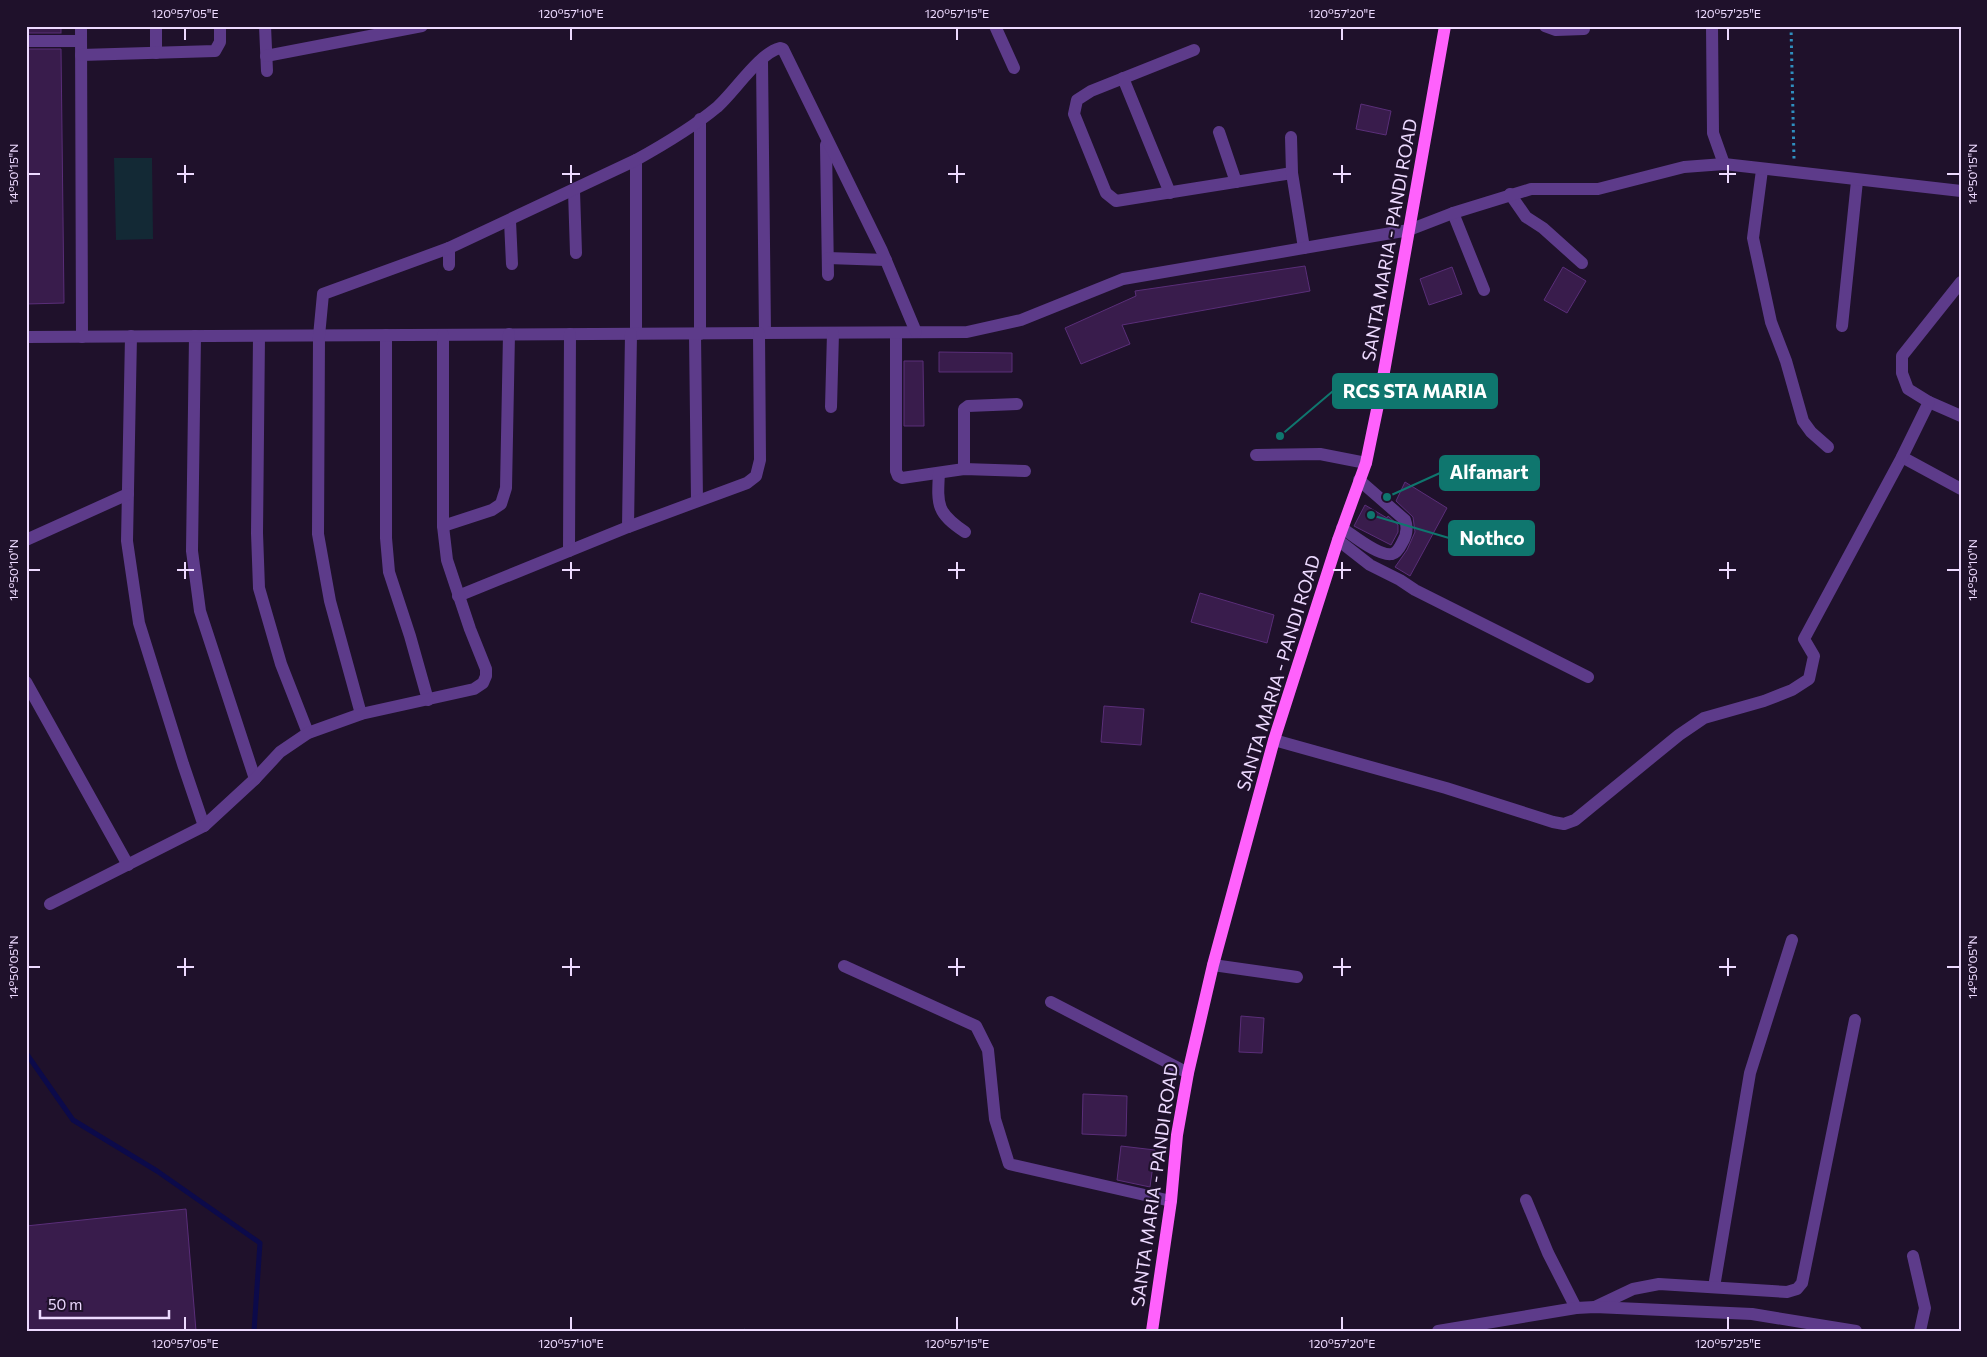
<svg xmlns="http://www.w3.org/2000/svg" width="1987" height="1357" font-family="Commissioner,sans-serif">
<rect width="100%" height="100%" fill="#1f112b"/>
<polygon fill="#132935" points="114,158 152,158 153,239 116,240"/>
<g fill="none" stroke-linecap="round" stroke-linejoin="round">
<polyline stroke="#0c0a4a" stroke-width="5" points="26,1053 73,1120 157,1171 260,1243 254,1331"/>
</g>
<g fill="#391c4c" stroke="#5a2e79">
<rect x="26" y="26" width="35" height="7"/>
<polygon points="26,49 61,49 64,303 26,304"/>
<polygon points="1361,104 1391,111 1386,135 1356,129"/>
<polygon points="1305,266 1310,291 1122,325 1130,344 1081,364 1065,328 1136,296 1135,291"/>
<polygon points="1452,267 1462,294 1429,305 1420,279"/>
<polygon points="1563,267 1586,281 1567,313 1544,300"/>
<polygon points="939,352 1012,353 1012,372 939,372"/>
<polygon points="904,361 923,361 924,426 904,426"/>
<polygon points="1405,482 1447,508 1410,576 1395,567 1407,550 1415,532 1413,517 1396,501"/>
<polygon points="1365,505 1387,518 1388,516 1398,525 1398,532 1391,545 1354,526"/>
<polygon points="1200,593 1274,615 1267,643 1191,622"/>
<polygon points="1104,706 1144,709 1141,745 1101,742"/>
<polygon points="1241,1016 1264,1018 1262,1053 1239,1052"/>
<polygon points="1083,1094 1127,1096 1126,1136 1082,1134"/>
<polygon points="1121,1146 1155,1150 1150,1187 1117,1180"/>
<polygon points="186,1209 196,1331 26,1331 26,1226"/>
</g>
<g fill="none" stroke-linecap="round" stroke-linejoin="round">
<g stroke="#2f8fbf" stroke-width="3" stroke-dasharray="2.5 4" stroke-linecap="butt">
<polyline points="1791,26 1794,159"/>
<polyline points="744,1330 746,1331"/>
</g>
<g stroke="#5d3b8a" stroke-width="12">
<polyline points="81,26 82,337"/>
<polyline points="156,26 156,53"/>
<polyline points="265,26 267,71"/>
<polyline points="995,26 1014,68"/>
<polyline points="1545,26 1556,30 1584,29"/>
<polyline points="1712,26 1713,133 1724,164"/>
<polyline points="26,41 81,41"/>
<polyline points="1194,50 1091,91 1077,100 1074,114 1106,193 1116,201 1292,173"/>
<polyline points="81,55 215,51 220,42 220,26"/>
<polyline points="266,56 422,26"/>
<polyline points="762,61 765,333"/>
<polyline points="1123,78 1170,193"/>
<polyline points="700,119 700,334"/>
<polyline points="1219,132 1236,182"/>
<polyline points="1291,137 1292,173 1304,248"/>
<polyline points="826,145 828,275"/>
<polyline points="636,160 636,334"/>
<polyline points="1762,170 1753,238 1771,322 1786,361 1803,421 1811,432 1828,447"/>
<polyline points="574,191 576,253"/>
<polyline points="1510,194 1526,217 1543,228 1582,263"/>
<polyline points="1453,213 1484,290"/>
<polyline points="510,221 512,264"/>
<polyline points="828,258 886,260"/>
<polyline points="449,265 449,248"/>
<polyline points="1842,326 1857,181"/>
<polyline points="896,333 896,471 898,476 902,478 964,469 1025,471"/>
<polyline points="695,334 697,501"/>
<polyline points="386,335 386,538 389,572 410,636 428,700"/>
<polyline points="131,336 127,541 139,623 183,764 204,826"/>
<polyline points="195,336 192,551 200,611 255,779"/>
<polyline points="259,336 257,533 259,588 281,664 308,733"/>
<polyline points="26,337 967,332 1021,320 1123,279 1409,230 1453,213 1531,189 1598,189 1684,167 1724,164 1961,191"/>
<polyline points="1929,402 1961,416"/>
<polyline points="831,407 833,333"/>
<polyline points="1256,455 1320,454 1366,463"/>
<polyline points="1902,457 1961,489"/>
<polyline points="964,469 964,409 968,406 1017,404"/>
<path d="M 939,473 C 937,506 937,513 965,532"/>
<polyline points="443,526 492,510 501,504 506,488 509,334"/>
<polyline points="628,527 631,334"/>
<path d="M 1342,528 C 1353,535 1379,557 1392,554 C 1397,553 1400,547 1402,543 C 1407,535 1408,528 1405,520 L 1359,480"/>
<polyline points="26,540 128,494"/>
<polyline points="1338,540 1370,565 1400,580 1415,590 1588,677"/>
<polyline points="569,551 570,334"/>
<polyline points="458,596 628,527 747,483 756,476 760,460 759,333"/>
<polyline points="26,682 128,865"/>
<path d="M 361,714 L 330,601 L 318,534 L 319,336 L 323,294 L 449,248 L 636,160 C 663,145 692,128 716,108 C 733,94 759,53 780,48 L 783,49 L 882,251 L 916,332"/>
<polyline points="1274,740 1446,788 1553,822 1564,824 1575,820 1679,735 1704,718 1764,701 1792,690 1809,679 1814,656 1804,639 1902,457 1929,402 1908,389 1902,373 1902,356 1961,282"/>
<polyline points="50,904 204,826 255,779 280,752 308,733 361,714 474,689 483,683 486,676 486,669 470,629 447,560 443,526 443,335"/>
<polyline points="1213,965 1297,977"/>
<polyline points="844,966 976,1026 988,1050 995,1119 1009,1164 1171,1201"/>
<polyline points="1051,1002 1188,1073"/>
<polyline points="1526,1200 1548,1253 1576,1308"/>
<polyline points="1913,1256 1925,1308 1920,1331"/>
<polyline points="1714,1287 1750,1073 1792,940"/>
<polyline points="1595,1307 1633,1289 1659,1284 1787,1292 1797,1289 1802,1283 1855,1020"/>
<polyline points="1438,1331 1576,1308 1595,1307 1752,1314 1856,1331"/>
</g>
<polyline stroke="#ff61fc" stroke-width="12" points="1152,1331 1171,1201 1177,1135 1188,1073 1213,965 1274,740 1338,540 1366,463 1379,400 1445,26"/>
</g>
<path fill="none" stroke="#eddaff" stroke-width="2" d="M 185,28 L 185,40M 571,28 L 571,40M 957,28 L 957,40M 1342,28 L 1342,40M 1728,28 L 1728,40M 185,165 L 185,183M 571,165 L 571,183M 957,165 L 957,183M 1342,165 L 1342,183M 1728,165 L 1728,183M 28,174 L 40,174M 177,174 L 194,174M 562,174 L 580,174M 948,174 L 965,174M 1333,174 L 1351,174M 1719,174 L 1736,174M 1947,174 L 1960,174M 185,562 L 185,579M 571,562 L 571,579M 957,562 L 957,579M 1342,562 L 1342,579M 1728,562 L 1728,579M 28,570 L 40,570M 177,570 L 194,570M 562,570 L 580,570M 948,570 L 965,570M 1333,570 L 1351,570M 1719,570 L 1736,570M 1947,570 L 1960,570M 185,958 L 185,976M 571,958 L 571,976M 957,958 L 957,976M 1342,958 L 1342,976M 1728,958 L 1728,976M 28,967 L 40,967M 177,967 L 194,967M 562,967 L 580,967M 948,967 L 965,967M 1333,967 L 1351,967M 1719,967 L 1736,967M 1947,967 L 1960,967M 185,1317 L 185,1330M 571,1317 L 571,1330M 957,1317 L 957,1330M 1342,1317 L 1342,1330M 1728,1317 L 1728,1330"/>
<g text-anchor="middle" stroke-width="4.5" stroke-linejoin="round" paint-order="stroke">
<g font-size="18" fill="#eddaff" stroke="#1f112b">
<text transform="translate(1390 240) rotate(-80)" y="6">SANTA MARIA - PANDI ROAD</text>
<text transform="translate(1279 673) rotate(-73)" y="6">SANTA MARIA - PANDI ROAD</text>
<text transform="translate(1155 1185) rotate(-82)" y="6">SANTA MARIA - PANDI ROAD</text>
</g>
</g>
<path fill="none" stroke="#0f766e" stroke-width="2" d="M1280 436L1333 391M1387 497L1440 473M1371 515L1449 538"/>
<g fill="#0f766e" stroke="#1f112b" stroke-width="2">
<circle cx="1280" cy="436" r="5"/>
<circle cx="1387" cy="497" r="5"/>
<circle cx="1371" cy="515" r="5"/>
</g>
<g fill="#0f766e" stroke="#0f766e" stroke-width="2">
<rect x="1333" y="374" width="164" height="34" rx="5"/>
<rect x="1440" y="456" width="99" height="34" rx="5"/>
<rect x="1449" y="521" width="85" height="34" rx="5"/>
</g>
<g font-size="19" text-anchor="middle" font-weight="bold" fill="#fff">
<text x="1415" y="398">RCS STA MARIA</text>
<text x="1489" y="479">Alfamart</text>
<text x="1492" y="545">Nothco</text>
</g>
<rect width="1987" height="1357" fill="none" stroke="#1f112b" stroke-width="55"/>
<path d="M40 1310v8h129v-8" fill="none" stroke="#eddaff" stroke-width="2.5"/>
<text x="48" y="1310" font-size="15" fill="#eddaff" stroke="#1f112b" stroke-width="4" paint-order="stroke">50 m</text>
<rect x="28" y="28" width="1932" height="1302" fill="none" stroke="#eddaff" stroke-width="2"/>
<g font-size="12" text-anchor="middle" fill="#eddaff">
<text x="185" y="18">120°57'05"E</text>
<text x="571" y="18">120°57'10"E</text>
<text x="957" y="18">120°57'15"E</text>
<text x="1342" y="18">120°57'20"E</text>
<text x="1728" y="18">120°57'25"E</text>
<text transform="translate(14 174) rotate(-90)" y="4">14°50'15"N</text>
<text transform="translate(1973 174) rotate(-90)" y="4">14°50'15"N</text>
<text transform="translate(14 570) rotate(-90)" y="4">14°50'10"N</text>
<text transform="translate(1973 570) rotate(-90)" y="4">14°50'10"N</text>
<text transform="translate(14 967) rotate(-90)" y="4">14°50'05"N</text>
<text transform="translate(1973 967) rotate(-90)" y="4">14°50'05"N</text>
<text x="185" y="1348">120°57'05"E</text>
<text x="571" y="1348">120°57'10"E</text>
<text x="957" y="1348">120°57'15"E</text>
<text x="1342" y="1348">120°57'20"E</text>
<text x="1728" y="1348">120°57'25"E</text>
</g>
</svg>
